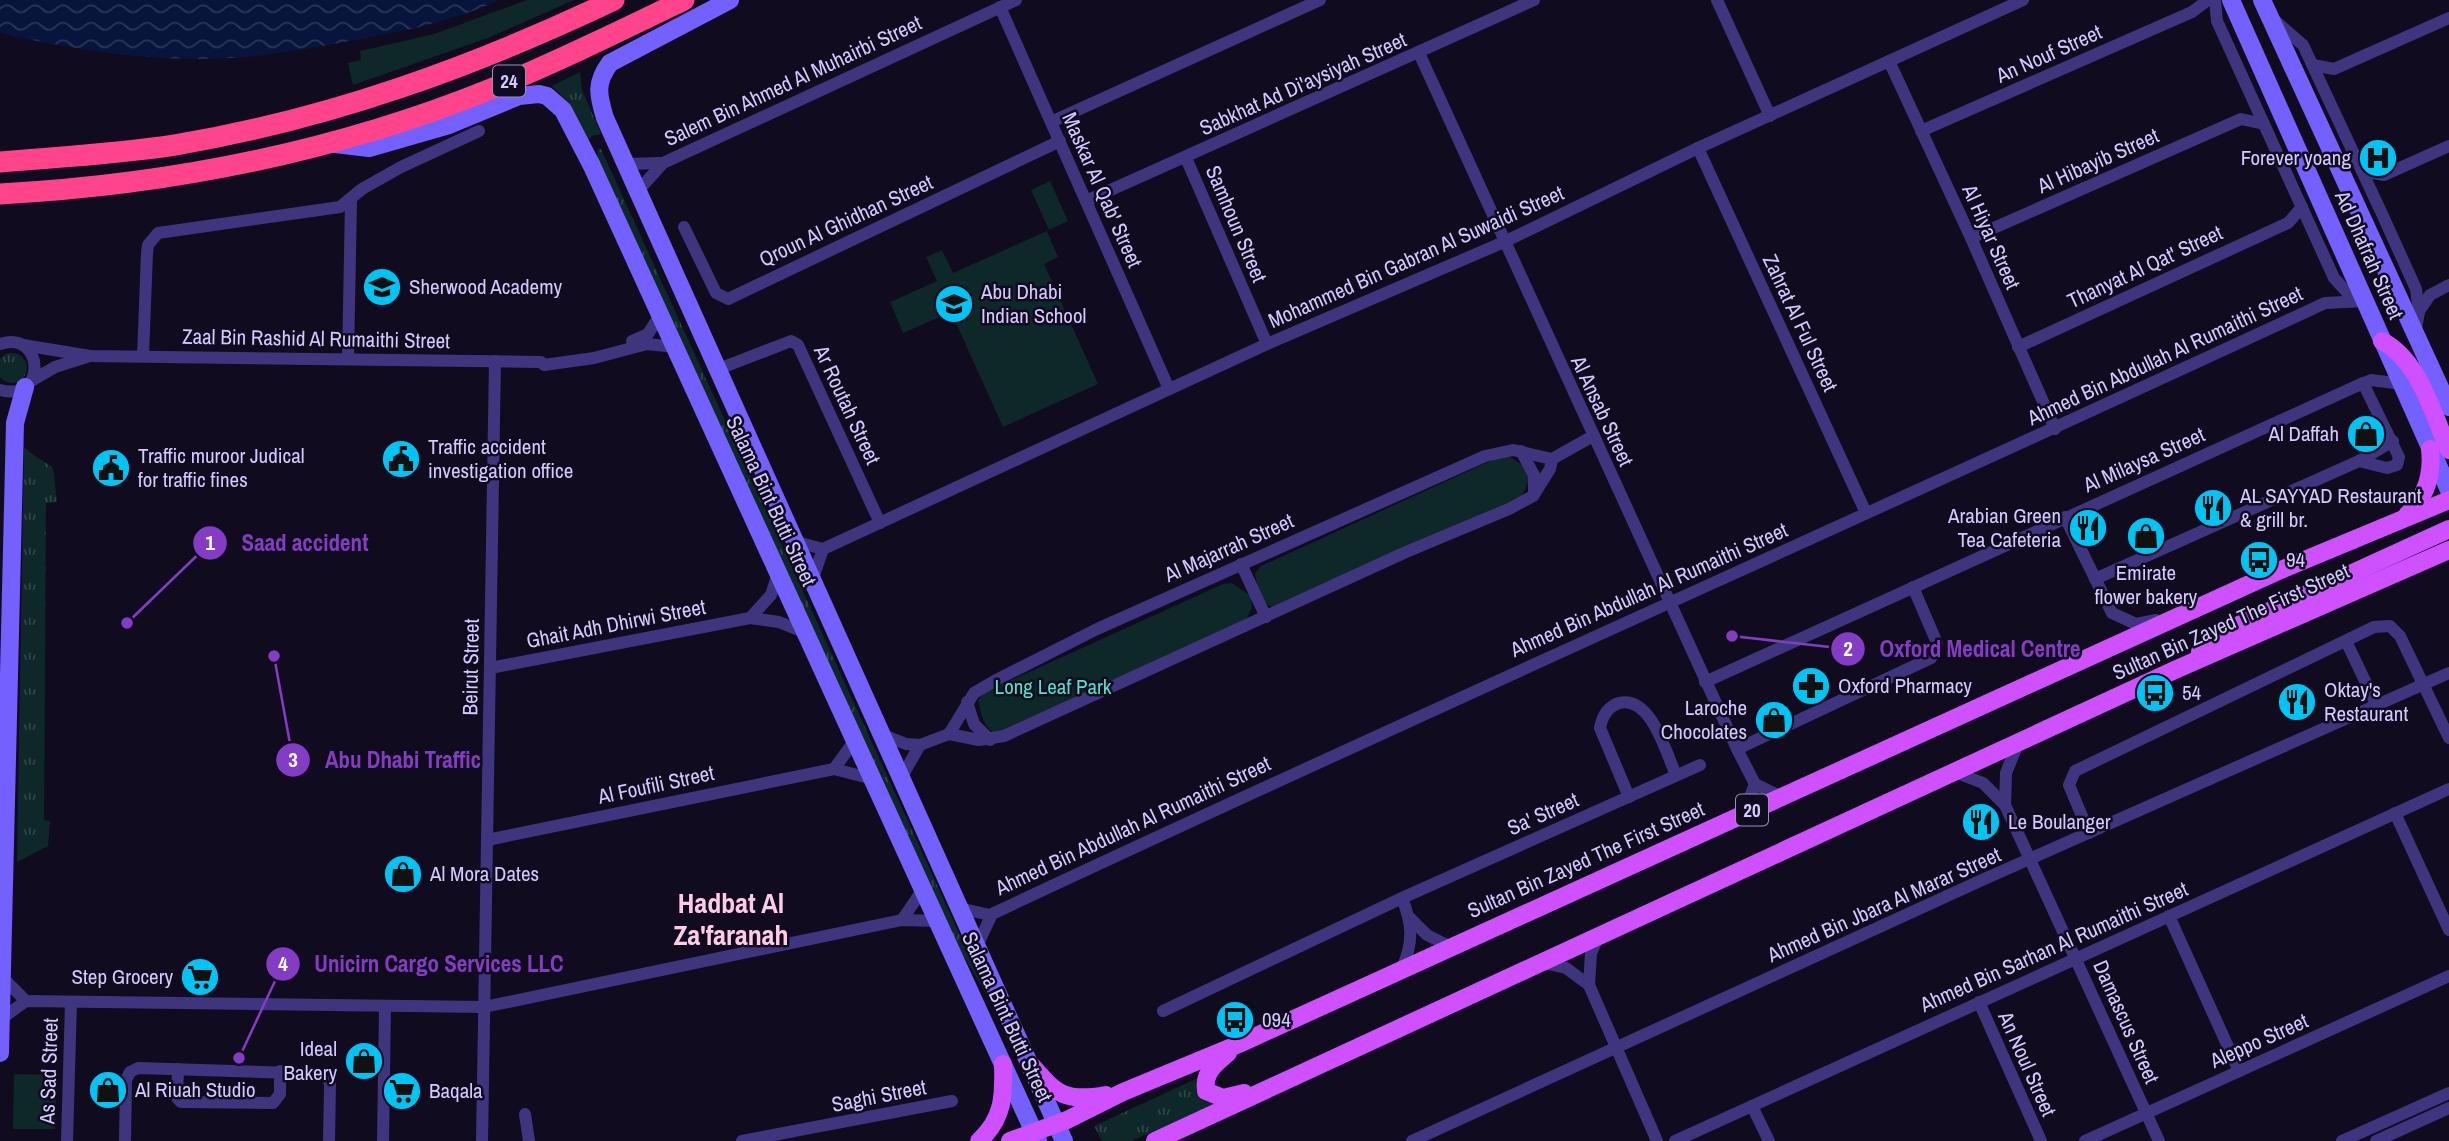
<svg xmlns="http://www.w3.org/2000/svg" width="2449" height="1141" font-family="'Archivo Narrow',sans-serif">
<defs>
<pattern id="grass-tufts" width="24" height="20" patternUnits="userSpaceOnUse" patternTransform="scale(1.75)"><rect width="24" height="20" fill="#0e2729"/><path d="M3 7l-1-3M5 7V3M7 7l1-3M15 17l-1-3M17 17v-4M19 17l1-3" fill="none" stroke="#304549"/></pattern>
<pattern id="water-waves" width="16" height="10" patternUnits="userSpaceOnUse" patternTransform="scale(1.75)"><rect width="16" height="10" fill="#07153c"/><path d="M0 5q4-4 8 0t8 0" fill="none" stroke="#2a3659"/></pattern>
</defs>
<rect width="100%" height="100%" fill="#100b1e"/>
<g fill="url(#grass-tufts)">
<polygon points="580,72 582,90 601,134 592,136 588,141 569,103 552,86"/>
<polygon points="598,148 601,149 990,1001 952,936 597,159"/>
<circle cx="12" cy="368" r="15"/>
<polygon points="24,448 53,468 57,502 46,503 44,820 50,821 48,846 17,862"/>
<polygon points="1198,1078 1200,1095 1214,1105 1131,1141 1102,1141 1094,1126"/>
</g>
<g fill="#0e2729">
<polygon points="527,0 574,0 488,38 353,85 348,63 361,60 360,51 434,34"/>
<polygon points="1050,181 1068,221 1049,230 1031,190"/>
<polygon points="1047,231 1058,257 1044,264 1098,384 1003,427 951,312 903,333 890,302 937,281 926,257 942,250 953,273"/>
<path d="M 1509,456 L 1528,469 L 1529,480 L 1521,498 L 1273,607 C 1259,602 1257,586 1255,573 L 1261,566 L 1499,457 Z"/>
<path d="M 1232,583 L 1251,596 L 1252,607 L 1244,625 L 997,734 C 983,729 981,713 978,700 L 985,692 L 1223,584 Z"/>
<polygon points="14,1074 57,1075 55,1129 13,1129"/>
</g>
<path fill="url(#water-waves)" d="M 0,0 L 499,0 C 457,20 406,31 360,39 C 318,47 276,55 233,58 C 156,63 75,50 0,33 Z"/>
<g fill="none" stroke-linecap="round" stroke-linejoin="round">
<g stroke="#3f357f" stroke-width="12">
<polyline points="1717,0 1770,116"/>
<polyline points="2215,0 2217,21 2334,278 2355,301"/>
<polyline points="1000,7 1169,389"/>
<polyline points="2272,18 2303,45 2383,216 2416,289 2419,312 2415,334"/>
<polyline points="1419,53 1737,749 1755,784 1782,797"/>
<polyline points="1889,61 1971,238 2055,429"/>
<polyline points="2313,65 2334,69 2449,18"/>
<polyline points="1051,122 1320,0"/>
<polyline points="1921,131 2192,12 2208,0"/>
<polyline points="1698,148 1866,513"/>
<polyline points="1186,158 1267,344"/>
<polyline points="623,164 663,163"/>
<polyline points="2362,171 2384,175 2449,146"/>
<polyline points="637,192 663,163 1016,0"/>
<polyline points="1086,201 1534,0"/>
<polyline points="684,227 716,293 728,299 1060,141"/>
<polyline points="1971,238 2241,119 2264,124"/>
<polyline points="2419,311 2430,295 2449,285"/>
<polyline points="632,341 648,334 660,315"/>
<path d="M 0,344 C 44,329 48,403 0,390"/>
<polyline points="23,345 90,356 541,362 544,365 594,358 647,344 675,347"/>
<polyline points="2018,347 2288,223 2302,207"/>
<polyline points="143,356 147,253 148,245 158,233 340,207 362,189 401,167 479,131"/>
<polyline points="348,359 351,201"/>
<polyline points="716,370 791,341 798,345 880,523"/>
<polyline points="31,381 55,367 90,356"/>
<polyline points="1521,451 1534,475 1534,495"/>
<polyline points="2359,461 2387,468 2397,465 2399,457 2363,383"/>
<polyline points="2065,517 2112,613 2136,624 2156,620"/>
<polyline points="793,541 823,549 1267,344 1504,242 1698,148 2023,0"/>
<polyline points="1241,564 1266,617"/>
<polyline points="2095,579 2359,461 2393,441"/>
<polyline points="812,581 823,549"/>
<polyline points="750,618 771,595 778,573"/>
<polyline points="2346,641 2376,704"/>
<polyline points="490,668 750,618 779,622 806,633"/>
<polyline points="1705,682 2361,384 2371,380 2402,384"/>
<polyline points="967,702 974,724 990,740"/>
<polyline points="881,734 906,744 920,745 949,734 979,740 1004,736 1406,552 1509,509 1533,496 1550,469 1552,459 1593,436"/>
<polyline points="949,734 974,693 998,679 1097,629 1485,456 1513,450 1552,459"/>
<polyline points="1737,749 1931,658 1937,643 1913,587"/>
<polyline points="834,769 855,740"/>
<polyline points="1957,773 1983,783 2005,805 2159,1141"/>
<polyline points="901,778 920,745"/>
<path d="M 1629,797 L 1600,728 C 1602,717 1607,707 1619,703 C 1651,695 1666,753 1676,775"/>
<polyline points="2005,805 2006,773 2017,746"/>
<polyline points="2395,813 2449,930"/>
<polyline points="1743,814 1755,784"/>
<polyline points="2089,833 2069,785 2075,771 2374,627 2390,626 2400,636 2449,738"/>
<polyline points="487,840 834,769 873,779"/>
<path d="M 1402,898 C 1412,923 1414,942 1402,968"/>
<polyline points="959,908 990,915"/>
<polyline points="2169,916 2239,1071"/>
<polyline points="1409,917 1427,935 1451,947"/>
<polyline points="902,920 923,889"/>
<polyline points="1599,935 1591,953 1589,985 1657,1141"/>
<path d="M 977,946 L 992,914 C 1435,706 1882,509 2325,303 L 2365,301"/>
<polyline points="1544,963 1566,968 1589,985"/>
<polyline points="2,977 26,1001"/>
<polyline points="1979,1002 2041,1141"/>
<polyline points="1163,1011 1402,898 1700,765"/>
<polyline points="1,1019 26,1001 484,1007 902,920 938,921"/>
<polyline points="178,1069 177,1098 181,1102 273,1103 280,1094 280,1071"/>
<polyline points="1752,1106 1769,1141"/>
<polyline points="525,1114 529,1141"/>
<polyline points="67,1141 71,1002"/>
<polyline points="125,1141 126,1080 130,1072 138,1068 322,1074 327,1076 330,1084 329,1141"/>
<polyline points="383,1141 385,1008"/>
<polyline points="482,1141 495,361"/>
<polyline points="742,1141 952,1101"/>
<polyline points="1412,1141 1982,880 2449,673"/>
<polyline points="1675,1141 2449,789"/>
<polyline points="2085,1141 2449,976"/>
<polyline points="2342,1141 2449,1093"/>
<polyline points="2376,1141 2449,1108"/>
</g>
<g stroke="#7360ff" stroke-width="18">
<path d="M 730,0 L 610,63 C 595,83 598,95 605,118 L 1064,1141"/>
<polyline points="2231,0 2449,490"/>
<polyline points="2262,0 2449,407"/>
<polyline points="327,143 369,148 449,125 519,96 539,94 547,96 563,110 592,166 1038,1141"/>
<polyline points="0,1053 15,423 25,387"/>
</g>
<g stroke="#ce50ff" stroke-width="18">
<path d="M 2382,341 C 2420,361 2432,413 2449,450"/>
<path d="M 2407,515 C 2426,497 2433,475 2430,449"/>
<polyline points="2200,652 2228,630 2449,529"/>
<path d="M 1228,1053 C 1215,1064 1203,1073 1206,1091 L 1223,1098 L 1244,1093"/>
<path d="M 1032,1066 C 1057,1095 1065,1102 1106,1095"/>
<path d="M 979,1141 C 1004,1118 1004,1095 1003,1064"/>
<polyline points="1010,1141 1067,1120 1123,1092 1239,1044 2276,572 2449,500"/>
<polyline points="1155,1141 2177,669 2449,550"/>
</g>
<g stroke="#ff448c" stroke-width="21">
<path d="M 0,162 C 58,157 117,154 175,145 C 330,119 473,67 614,0"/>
<path d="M 0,194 C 168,185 335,152 491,89 C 557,62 620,31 684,0"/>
</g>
</g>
<defs>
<g id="hospital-disc" transform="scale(2.0125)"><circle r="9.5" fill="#00c4f4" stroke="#100b1e"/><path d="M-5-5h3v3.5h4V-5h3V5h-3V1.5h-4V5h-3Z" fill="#111"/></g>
<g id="school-disc" transform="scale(2.0125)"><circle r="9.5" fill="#00c4f4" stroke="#100b1e"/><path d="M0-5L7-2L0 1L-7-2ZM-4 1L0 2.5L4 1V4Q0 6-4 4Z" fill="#111"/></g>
<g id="shop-disc" transform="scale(2.0125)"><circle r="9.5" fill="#00c4f4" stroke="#100b1e"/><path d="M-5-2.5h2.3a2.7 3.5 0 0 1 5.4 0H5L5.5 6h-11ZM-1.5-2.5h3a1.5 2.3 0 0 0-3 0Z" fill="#111"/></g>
<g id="civic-disc" transform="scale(2.0125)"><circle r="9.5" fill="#00c4f4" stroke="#100b1e"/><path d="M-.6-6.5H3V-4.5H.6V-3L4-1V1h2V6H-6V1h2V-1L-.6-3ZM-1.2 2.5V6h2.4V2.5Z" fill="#111"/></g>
<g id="restaurant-disc" transform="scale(2.0125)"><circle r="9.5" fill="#00c4f4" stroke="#100b1e"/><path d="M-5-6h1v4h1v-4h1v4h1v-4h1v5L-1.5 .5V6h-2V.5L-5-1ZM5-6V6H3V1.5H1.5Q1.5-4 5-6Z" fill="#111"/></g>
<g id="bus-disc" transform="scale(2.0125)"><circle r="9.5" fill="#00c4f4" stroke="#100b1e"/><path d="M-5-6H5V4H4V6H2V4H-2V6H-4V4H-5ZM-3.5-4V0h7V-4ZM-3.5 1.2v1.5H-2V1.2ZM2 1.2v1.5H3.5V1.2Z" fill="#111"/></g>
<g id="pharmacy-disc" transform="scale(2.0125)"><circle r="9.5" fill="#00c4f4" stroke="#100b1e"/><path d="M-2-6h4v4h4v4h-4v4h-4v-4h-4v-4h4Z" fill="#111"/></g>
<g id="supermarket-disc" transform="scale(2.0125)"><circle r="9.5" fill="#00c4f4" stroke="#100b1e"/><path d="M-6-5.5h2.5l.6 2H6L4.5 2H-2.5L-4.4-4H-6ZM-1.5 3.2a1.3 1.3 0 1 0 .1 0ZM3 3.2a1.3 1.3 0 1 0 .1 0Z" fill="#111"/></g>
</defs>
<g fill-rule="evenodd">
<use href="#hospital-disc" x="2378" y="158"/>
<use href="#school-disc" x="382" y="287"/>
<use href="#school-disc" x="954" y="304"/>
<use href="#shop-disc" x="2366" y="434"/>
<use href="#civic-disc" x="401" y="459"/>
<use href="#civic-disc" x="111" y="468"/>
<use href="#restaurant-disc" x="2213" y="508"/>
<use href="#restaurant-disc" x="2088" y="528"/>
<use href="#shop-disc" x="2146" y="536"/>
<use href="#bus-disc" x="2259" y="560"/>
<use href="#pharmacy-disc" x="1811" y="686"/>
<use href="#bus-disc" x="2155" y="693"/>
<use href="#restaurant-disc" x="2297" y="702"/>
<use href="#shop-disc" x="1774" y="720"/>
<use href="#restaurant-disc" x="1981" y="822"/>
<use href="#shop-disc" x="403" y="874"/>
<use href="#supermarket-disc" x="200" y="977"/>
<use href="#bus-disc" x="1235" y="1020"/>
<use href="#shop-disc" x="364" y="1061"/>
<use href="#shop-disc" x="108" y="1090"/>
<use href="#supermarket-disc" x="402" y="1091"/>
</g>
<g text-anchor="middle" stroke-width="5" stroke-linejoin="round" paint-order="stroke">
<g fill="#100b1e" stroke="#9990bc" stroke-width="2">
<rect x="493" y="65.5" width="32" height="31" rx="5"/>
<rect x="1736" y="794.5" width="32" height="31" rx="5"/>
</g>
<g font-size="19" font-weight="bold" fill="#d4c9ff">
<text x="509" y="88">24</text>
<text x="1752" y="817">20</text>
</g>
<g font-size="21" fill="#d4c9ff" stroke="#100b1e">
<text transform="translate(2049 54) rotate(-24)" y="7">An Nouf Street</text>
<text transform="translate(793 81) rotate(-25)" y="7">Salem Bin Ahmed Al Muhairbi Street</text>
<text transform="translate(1303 84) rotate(-24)" y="7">Sabkhat Ad Di'aysiyah Street</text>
<text transform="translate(2098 161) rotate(-24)" y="7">Al Hibayib Street</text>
<text transform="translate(1102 190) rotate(66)" y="7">Maskar Al Qab' Street</text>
<text transform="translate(846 221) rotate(-25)" y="7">Qroun Al Ghidhan Street</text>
<text transform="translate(1236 224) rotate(67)" y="7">Samhoun Street</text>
<text transform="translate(1991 237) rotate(66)" y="7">Al Hiyar Street</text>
<text transform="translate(2369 255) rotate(66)" y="7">Ad Dhafrah Street</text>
<text transform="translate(1416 257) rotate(-24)" y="7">Mohammed Bin Gabran Al Suwaidi Street</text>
<text transform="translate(2145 267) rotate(-25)" y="7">Thanyat Al Qat' Street</text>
<text transform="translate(1800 323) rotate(65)" y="7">Zahrat Al Ful Street</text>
<text transform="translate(316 339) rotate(1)" y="7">Zaal Bin Rashid Al Rumaithi Street</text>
<text transform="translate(2165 356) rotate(-25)" y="7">Ahmed Bin Abdullah Al Rumaithi Street</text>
<text transform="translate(847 405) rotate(65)" y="7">Ar Routah Street</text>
<text transform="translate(1602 411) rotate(65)" y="7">Al Ansab Street</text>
<text transform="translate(2144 460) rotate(-24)" y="7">Al Milaysa Street</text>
<text transform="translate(771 501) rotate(65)" y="7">Salama Bint Butti Street</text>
<text transform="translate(1229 548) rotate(-24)" y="7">Al Majarrah Street</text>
<text transform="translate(1649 590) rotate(-24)" y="7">Ahmed Bin Abdullah Al Rumaithi Street</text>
<text transform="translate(2231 622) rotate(-24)" y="7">Sultan Bin Zayed The First Street</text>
<text transform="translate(616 624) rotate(-11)" y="7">Ghait Adh Dhirwi Street</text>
<text transform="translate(471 667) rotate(-89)" y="7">Beirut Street</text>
<text transform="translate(656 785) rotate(-12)" y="7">Al Foufili Street</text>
<text transform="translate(1543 814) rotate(-24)" y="7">Sa' Street</text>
<text transform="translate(1133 826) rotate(-25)" y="7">Ahmed Bin Abdullah Al Rumaithi Street</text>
<text transform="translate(1586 860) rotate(-24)" y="7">Sultan Bin Zayed The First Street</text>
<text transform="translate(1884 905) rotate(-24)" y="7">Ahmed Bin Jbara Al Marar Street</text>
<text transform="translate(2054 947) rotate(-24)" y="7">Ahmed Bin Sarhan Al Rumaithi Street</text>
<text transform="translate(1007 1017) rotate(65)" y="7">Salama Bint Butti Street</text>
<text transform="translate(2126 1022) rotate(66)" y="7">Damascus Street</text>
<text transform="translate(2259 1041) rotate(-24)" y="7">Aleppo Street</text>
<text transform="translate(2027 1064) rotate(66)" y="7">An Noul Street</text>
<text transform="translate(49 1071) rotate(-88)" y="7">As Sad Street</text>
<text transform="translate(879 1096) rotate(-11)" y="7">Saghi Street</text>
</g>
<g font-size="21" fill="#d4c9ff" stroke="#100b1e" text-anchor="start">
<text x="2351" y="165" text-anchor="end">Forever yoang</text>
<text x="409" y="294">Sherwood Academy</text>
<text x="981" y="299">Abu Dhabi<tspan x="981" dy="24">Indian School</tspan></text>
<text x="2339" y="441" text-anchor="end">Al Daffah</text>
<text x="428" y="454">Traffic accident<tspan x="428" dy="24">investigation office</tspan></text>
<text x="138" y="463">Traffic muroor Judical<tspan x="138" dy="24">for traffic fines</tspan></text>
<text x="2240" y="503">AL SAYYAD Restaurant<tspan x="2240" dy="24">&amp; grill br.</tspan></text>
<text x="2061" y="523" text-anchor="end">Arabian Green<tspan x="2061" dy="24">Tea Cafeteria</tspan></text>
<text x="2286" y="567">94</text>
<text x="2146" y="580" text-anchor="middle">Emirate<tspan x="2146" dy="24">flower bakery</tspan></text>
<text x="1838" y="693">Oxford Pharmacy</text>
<text x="2324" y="697">Oktay's<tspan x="2324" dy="24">Restaurant</tspan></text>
<text x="2182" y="700">54</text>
<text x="1747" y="715" text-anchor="end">Laroche<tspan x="1747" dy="24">Chocolates</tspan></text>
<text x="2008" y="829">Le Boulanger</text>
<text x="430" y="881">Al Mora Dates</text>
<text x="173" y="984" text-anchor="end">Step Grocery</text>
<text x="1262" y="1027">094</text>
<text x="337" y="1056" text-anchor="end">Ideal<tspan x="337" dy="24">Bakery</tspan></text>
<text x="135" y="1097">Al Riuah Studio</text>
<text x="429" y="1098">Baqala</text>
</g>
<g font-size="21" fill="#52e2cc" stroke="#100b1e">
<text x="1053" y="694">Long Leaf Park</text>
</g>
<g font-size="28" font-weight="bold" fill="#ffcbe7" stroke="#100b1e">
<text x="731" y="913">Hadbat Al<tspan x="731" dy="32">Za'faranah</tspan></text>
</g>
</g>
<path fill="none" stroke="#843cc5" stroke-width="2.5" d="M127 623L210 543M1732 636L1848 649M274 656L293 760M239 1058L283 964"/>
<g fill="#843cc5" stroke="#100b1e" stroke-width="2.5">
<circle cx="127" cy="623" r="7"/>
<circle cx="1732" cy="636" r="7"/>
<circle cx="274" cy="656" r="7"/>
<circle cx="239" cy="1058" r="7"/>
<circle cx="210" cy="543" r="18"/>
<circle cx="1848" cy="649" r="18"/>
<circle cx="293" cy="760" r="18"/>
<circle cx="283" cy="964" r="18"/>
</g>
<g font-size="21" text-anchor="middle" font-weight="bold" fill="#fff">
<text x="210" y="550">1</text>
<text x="1848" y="656">2</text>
<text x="293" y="767">3</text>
<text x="283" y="971">4</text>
</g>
<g font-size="23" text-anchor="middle" font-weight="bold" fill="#843cc5" stroke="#100b1e" stroke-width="5" stroke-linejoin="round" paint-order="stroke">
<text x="305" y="551">Saad accident</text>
<text x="1980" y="657">Oxford Medical Centre</text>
<text x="403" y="768">Abu Dhabi Traffic</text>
<text x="439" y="972">Unicirn Cargo Services LLC</text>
</g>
</svg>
